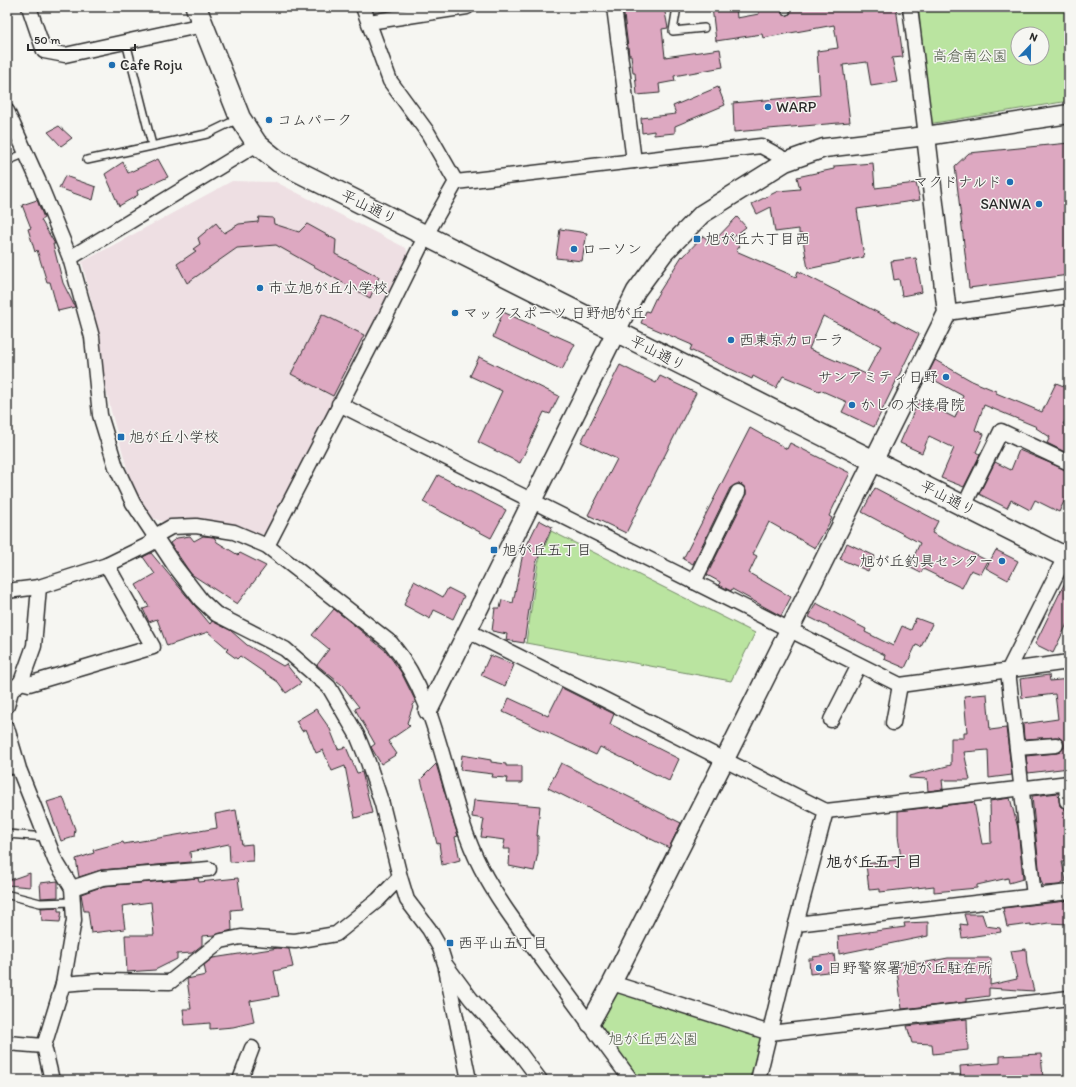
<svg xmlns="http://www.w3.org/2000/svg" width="1076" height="1087" font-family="Itim,'Klee One',sans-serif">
<rect width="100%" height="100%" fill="#f6f6f2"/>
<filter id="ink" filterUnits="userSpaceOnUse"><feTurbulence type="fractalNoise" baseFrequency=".025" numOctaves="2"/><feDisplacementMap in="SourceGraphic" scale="8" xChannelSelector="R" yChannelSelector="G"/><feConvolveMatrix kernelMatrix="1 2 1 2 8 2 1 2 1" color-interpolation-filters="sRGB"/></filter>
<g filter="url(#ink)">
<polygon fill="#eedfe3" points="232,181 276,182 406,248 408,254 267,533 259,535 238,525 186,518 163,522 150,517 134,493 111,411 104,379 100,338 82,262"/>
<g fill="#bae4a0" stroke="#728866" fill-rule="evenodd">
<path d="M 918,7 L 1069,7 L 1069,101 L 928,124 ZM 1018,34 L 1042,34 L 1042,58 L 1018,58 Z"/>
<polygon points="551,531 755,633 731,681 526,643 538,563"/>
<polygon points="612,983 770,1033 758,1080 631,1080 590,1023"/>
</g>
<g fill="#dda8c1" stroke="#2b2b2b" fill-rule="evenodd">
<polygon points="623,7 664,7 668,28 662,29 665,57 720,49 723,67 674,76 675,81 659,84 660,93 637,95 635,73 633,73 631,55 629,55"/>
<polygon points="712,7 736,7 737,18 759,14 758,7 780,7 782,14 787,16 791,13 790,7 896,7 903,57 892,58 897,82 871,86 867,62 843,65 850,122 734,132 733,103 820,95 817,51 838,48 834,25 763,38 762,34 716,41"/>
<polygon points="718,87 725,105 675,126 675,133 654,135 654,131 642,133 641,118 676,114 673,106"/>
<polygon points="59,126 72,138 61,146 48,132"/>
<polygon points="1069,143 1069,275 969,288 955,166 969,153"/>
<polygon points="158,159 168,177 137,191 138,195 119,206 105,174 123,162 128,173"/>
<polygon points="873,163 875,188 916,183 920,200 857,209 864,257 808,269 802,234 799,234 799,229 775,232 771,207 757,214 752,204 778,191 800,189 797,177 834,169 834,166"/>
<polygon points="65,176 96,187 93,200 59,188"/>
<polygon points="37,200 44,218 41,220 55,244 53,244 63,283 75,307 58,311 50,282 47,282 37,250 35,252 28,229 31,228 22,205"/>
<polygon points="259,217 273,218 274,224 299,232 307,224 336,240 335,254 379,277 370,298 276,245 237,248 187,283 177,264 196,251 193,249 200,244 198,238 216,223 224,233 239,224 258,222"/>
<path d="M 737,217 L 746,227 L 732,238 L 740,246 L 736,251 L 796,277 L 798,271 L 919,334 L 874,427 L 842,412 L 847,402 L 820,390 L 819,391 L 783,376 L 776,388 L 753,376 L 752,379 L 690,350 L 692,345 L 641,323 L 646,311 L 649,312 L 656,297 L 682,256 L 683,257 L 703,236 L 712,243 ZM 823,316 L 881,346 L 866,374 L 809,349 Z"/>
<polygon points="560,229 587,233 582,261 556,258"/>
<polygon points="916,258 922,292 902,296 899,279 894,280 891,261"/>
<polygon points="503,312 575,344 562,370 493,337"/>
<polygon points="322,314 364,335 333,396 291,374"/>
<polygon points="479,357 559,396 550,414 544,412 520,463 478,442 502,391 470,376"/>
<polygon points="935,360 972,381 996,391 996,393 1042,412 1056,383 1069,388 1069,414 1063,424 1069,427 1069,454 1047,443 1050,437 1036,428 1037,427 984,405 975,430 984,434 976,452 980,455 964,487 941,478 954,448 929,436 922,453 900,443 919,400 955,418 963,396 927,376"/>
<polygon points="620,365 656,383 660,376 696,393 626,533 588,515 617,459 581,442"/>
<polygon points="750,428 787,449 790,443 850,473 829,516 832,518 815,548 769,522 753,554 757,556 749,573 791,597 781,616 732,589 731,591 719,585 720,582 707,575 746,496 746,491 742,485 737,484 730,488 693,564 683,559"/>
<polygon points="1019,450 1069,471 1069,491 1059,512 1035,500 1030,510 1011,500 1007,508 979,494 995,462 1011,470"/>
<polygon points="438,475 506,510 491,538 423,502"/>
<polygon points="875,488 938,521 932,533 988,561 981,574 971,570 962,588 923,569 921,573 909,567 920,543 862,512"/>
<polygon points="539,520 552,527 536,563 524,643 506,640 507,634 492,631 495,608 500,608 502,600 513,603 523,553"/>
<polygon points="190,536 194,541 203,536 214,537 217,542 238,555 240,553 266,566 237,604 191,574 170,543 177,538"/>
<polygon points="847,543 875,556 868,571 840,559"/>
<polygon points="996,550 1018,561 1008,580 986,568"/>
<polygon points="151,553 210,624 212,621 230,630 247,645 283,666 286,664 301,683 286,693 278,682 240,656 237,659 226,651 228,649 208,632 167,646 157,619 149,622 143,609 149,607 136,585 155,574 143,557"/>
<polygon points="1069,574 1069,620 1053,653 1035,644"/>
<polygon points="414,581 443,597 448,588 464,596 453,619 434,610 430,619 404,605"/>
<polygon points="816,603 866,629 865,632 893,646 902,626 911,630 916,618 932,624 921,647 916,645 905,668 884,659 885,655 809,617"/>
<polygon points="334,609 386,651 401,672 415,700 407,723 410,726 388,741 397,754 381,764 371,747 375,744 355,709 359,707 342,685 317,665 329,649 312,635"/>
<polygon points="490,655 514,665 505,686 481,675"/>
<polygon points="1049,675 1050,681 1069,679 1069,768 1028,773 1026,756 1057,753 1064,748 1063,741 1059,737 1024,739 1023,724 1058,719 1055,694 1022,698 1020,679"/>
<polygon points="562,688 614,714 610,724 679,759 669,781 600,747 596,755 503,712 509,698 548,716"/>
<polygon points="987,694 990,730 1006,728 1012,775 989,778 988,750 964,752 970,780 942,780 943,789 928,791 927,779 909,778 909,776 951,765 951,738 964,738 964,732 967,732 964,696"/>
<polygon points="316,709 330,729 338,749 346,747 357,773 362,772 372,813 355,818 345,766 332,771 323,750 316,753 306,729 302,731 296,721"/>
<polygon points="462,755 491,760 491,762 506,764 506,766 522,766 522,783 506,783 507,778 492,777 493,774 460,770"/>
<polygon points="561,763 681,823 669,848 548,788"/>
<polygon points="436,764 458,836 455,837 460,860 442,865 439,843 437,844 421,779"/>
<polygon points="1058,793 1060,806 1064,809 1069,809 1069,861 1062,862 1066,881 1059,885 1043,886 1040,878 1032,796"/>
<polygon points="63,797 75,829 74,837 61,841 47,802"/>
<polygon points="1010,798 1018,828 1023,879 1009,883 1008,878 977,885 977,888 934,892 934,886 880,892 880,889 869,890 866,864 901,859 898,835 898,811 974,802 982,844 991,843 990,801"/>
<polygon points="474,800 540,806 537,836 538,836 538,853 534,871 509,866 510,849 503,849 505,840 481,837 484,819 472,817"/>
<polygon points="236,810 242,845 252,844 253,861 230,862 229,844 190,852 191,862 101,870 79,877 76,859 94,853 93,850 123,842 124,844 217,828 215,814"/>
<polygon points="30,873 30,887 7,885 7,881"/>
<polygon points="198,878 199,882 238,878 242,909 231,910 232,930 215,935 202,936 202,945 192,953 177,954 177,959 155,970 127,972 125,935 154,935 151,902 122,906 125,929 91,933 88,911 84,911 81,894 104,886"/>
<polygon points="58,881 58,897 41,898 40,883"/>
<polygon points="1067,901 1069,924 1048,923 1031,926 1031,924 1007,927 1003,908"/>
<polygon points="58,907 58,911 62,911 60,922 42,921 41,908"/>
<polygon points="964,914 982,914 986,926 1000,928 1001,932 962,938 960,924 967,925"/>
<polygon points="928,922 928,936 839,954 838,936 905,927 904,923"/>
<polygon points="278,948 289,949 293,967 274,971 279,996 250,1001 254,1022 233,1027 210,1029 210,1023 185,1025 183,1009 191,1009 187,979 206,975 204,965 213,958"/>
<polygon points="1026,949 1027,964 1034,991 989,988 989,996 966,999 966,1002 902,1009 896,963 915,960 916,964 948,958 991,958 990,985 1017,979 1011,951"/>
<polygon points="834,954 836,971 810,974 809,959 813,959 813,957"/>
<polygon points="967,1019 968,1050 933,1054 932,1044 912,1043 907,1026"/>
<polygon points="1041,1054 1043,1078 961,1080 960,1066 1000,1063 1000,1056"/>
</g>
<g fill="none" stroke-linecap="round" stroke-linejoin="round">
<g stroke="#2b2b2b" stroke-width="10">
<g id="service">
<polyline points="677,7 673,31 704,28"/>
<polyline points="785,7 786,11"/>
<polyline points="126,42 152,145"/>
<polyline points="87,160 207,134 238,119"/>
<polyline points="7,161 26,153"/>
<polyline points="7,771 19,769"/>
<polyline points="7,834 46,837"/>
<polyline points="9,895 40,903 73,902"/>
</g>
</g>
<g stroke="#2b2b2b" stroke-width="17">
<g id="minor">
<polyline points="29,7 44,51 65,55 203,25"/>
<polyline points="614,7 634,161"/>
<polyline points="910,7 926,136"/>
<polyline points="369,22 467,7"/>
<polyline points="7,111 38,180 70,258 92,337 100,415 116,467 133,503 174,565 201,600 216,614 285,649 329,687 357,735 368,762 382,804 400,877 407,900 429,929 440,948 445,964 471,999 519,1052 540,1080"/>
<polyline points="456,182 761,146 779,156 785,162"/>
<polyline points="70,258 257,144"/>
<polyline points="947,313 1069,296"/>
<polyline points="339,404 900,685 1069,662"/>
<polyline points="964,506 1001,431 1069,463"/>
<polyline points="267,546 390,308 426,235 456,182 428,133 390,81 363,7"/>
<polyline points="694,582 738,492"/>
<path d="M 7,591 L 39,587 L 107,565 L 150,544 L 155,536 L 171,527 L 196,526 L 234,532 L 267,546 L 391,643 C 444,707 444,797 481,868 C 499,903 524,934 547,966 C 575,1004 603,1042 631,1080"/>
<polyline points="468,631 826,811 1069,783"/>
<polyline points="21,682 29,684 153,647 107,565"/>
<polyline points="7,706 11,691 21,682 34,646 39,587"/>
<polyline points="831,720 859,665"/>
<polyline points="893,723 900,685"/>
<polyline points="7,728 19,769 46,837 55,860 72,888 74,920 63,984 44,1046 52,1080"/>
<polyline points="1017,748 1056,745"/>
<polyline points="1066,783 1067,801"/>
<polyline points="72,888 102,878 209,869"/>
<polyline points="1034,896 1008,671 1069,549"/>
<polyline points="796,924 1069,892"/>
<polyline points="446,969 469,1080"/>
<polyline points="612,983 770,1033 1069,998"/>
<polyline points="63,984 100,981 170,982 221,941 241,937 295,941 336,934 378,900 400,877"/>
<polyline points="7,1043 44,1046"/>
<polyline points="240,1080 252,1048"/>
<polyline points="758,1080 796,924 826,811"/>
</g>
</g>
<g stroke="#2b2b2b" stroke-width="21">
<g id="tertiary">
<polyline points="428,711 636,291 664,253 702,214 785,162 824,148 926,136 1069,114"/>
<polyline points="590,1023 612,983 724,761 947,313 926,136"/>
</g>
</g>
<g stroke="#2b2b2b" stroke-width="23">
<polyline id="secondary" points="196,7 240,118 257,144 279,162 1069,559"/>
</g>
<use href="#service" stroke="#f6f6f2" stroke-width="7"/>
<use href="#minor" stroke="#f6f6f2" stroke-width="14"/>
<use href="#tertiary" stroke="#f6f6f2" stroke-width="18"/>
<use href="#secondary" stroke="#f6f6f2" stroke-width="20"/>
</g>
</g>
<g fill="#1f6fb2" stroke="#f6f6f2" stroke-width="1.5">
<circle cx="112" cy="65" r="4"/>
<circle cx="768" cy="107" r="4"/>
<circle cx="269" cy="120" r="4"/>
<circle cx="1010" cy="182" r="4"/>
<circle cx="1039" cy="204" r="4"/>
<rect x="693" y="235" width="8" height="8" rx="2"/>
<circle cx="574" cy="249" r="4"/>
<circle cx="260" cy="288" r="4"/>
<circle cx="455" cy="313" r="4"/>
<circle cx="731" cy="340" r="4"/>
<circle cx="946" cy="377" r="4"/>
<circle cx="852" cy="405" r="4"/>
<rect x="117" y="433" width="8" height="8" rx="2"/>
<rect x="490" y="546" width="8" height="8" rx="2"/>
<circle cx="1002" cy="561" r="4"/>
<rect x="446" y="939" width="8" height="8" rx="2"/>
<circle cx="819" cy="968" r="4"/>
</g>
<g text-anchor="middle" stroke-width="3" stroke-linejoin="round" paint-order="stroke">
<g font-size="15" fill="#4f5948" stroke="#f6f6f2">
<text x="970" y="61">高倉南公園</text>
<text x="653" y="1044">旭が丘西公園</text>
</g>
<g font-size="15" fill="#2b2b2b" stroke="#f6f6f2" text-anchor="start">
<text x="120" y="70">Cafe Roju</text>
<text x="776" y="112">WARP</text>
<text x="277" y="125">コムパーク</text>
<text x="1002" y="187" text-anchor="end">マクドナルド</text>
<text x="1031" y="209" text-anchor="end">SANWA</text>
<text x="705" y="244">旭が丘六丁目西</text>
<text x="582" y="254">ローソン</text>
<text x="268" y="293">市立旭が丘小学校</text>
<text x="463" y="318">マックスポーツ 日野旭が丘</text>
<text x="739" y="345">西東京カローラ</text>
<text x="938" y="382" text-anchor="end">サンアミティ日野</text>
<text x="860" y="410">かしの木接骨院</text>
<text x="129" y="442">旭が丘小学校</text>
<text x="502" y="555">旭が丘五丁目</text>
<text x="994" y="566" text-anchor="end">旭が丘釣具センター</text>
<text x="458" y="948">西平山五丁目</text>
<text x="827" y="973">日野警察署旭が丘駐在所</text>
</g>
<g font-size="15" fill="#2b2b2b" stroke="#f6f6f2">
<text transform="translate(369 207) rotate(26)" y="5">平山通り</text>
<text transform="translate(658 353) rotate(27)" y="5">平山通り</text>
<text transform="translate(948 498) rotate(27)" y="5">平山通り</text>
</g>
<g font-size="16" font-weight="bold" fill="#2b2b2b" stroke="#f6f6f2">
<text x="874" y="867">旭が丘五丁目</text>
</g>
</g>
<rect width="1076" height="1087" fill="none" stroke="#f6f6f2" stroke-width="24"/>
<rect x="12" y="12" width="1052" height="1063" fill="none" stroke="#2b2b2b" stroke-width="1.5" filter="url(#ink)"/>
<g transform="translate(1030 46) rotate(22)"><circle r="19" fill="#f6f6f2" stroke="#a5a5a2"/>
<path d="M0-3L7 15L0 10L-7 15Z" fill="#1f6fb2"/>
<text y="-6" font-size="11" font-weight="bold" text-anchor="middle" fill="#2b2b2b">N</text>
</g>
<path d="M28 44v6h107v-6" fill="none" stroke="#2b2b2b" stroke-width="2"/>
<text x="34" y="44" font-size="12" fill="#2b2b2b" stroke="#f6f6f2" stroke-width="3" paint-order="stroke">50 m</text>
</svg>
